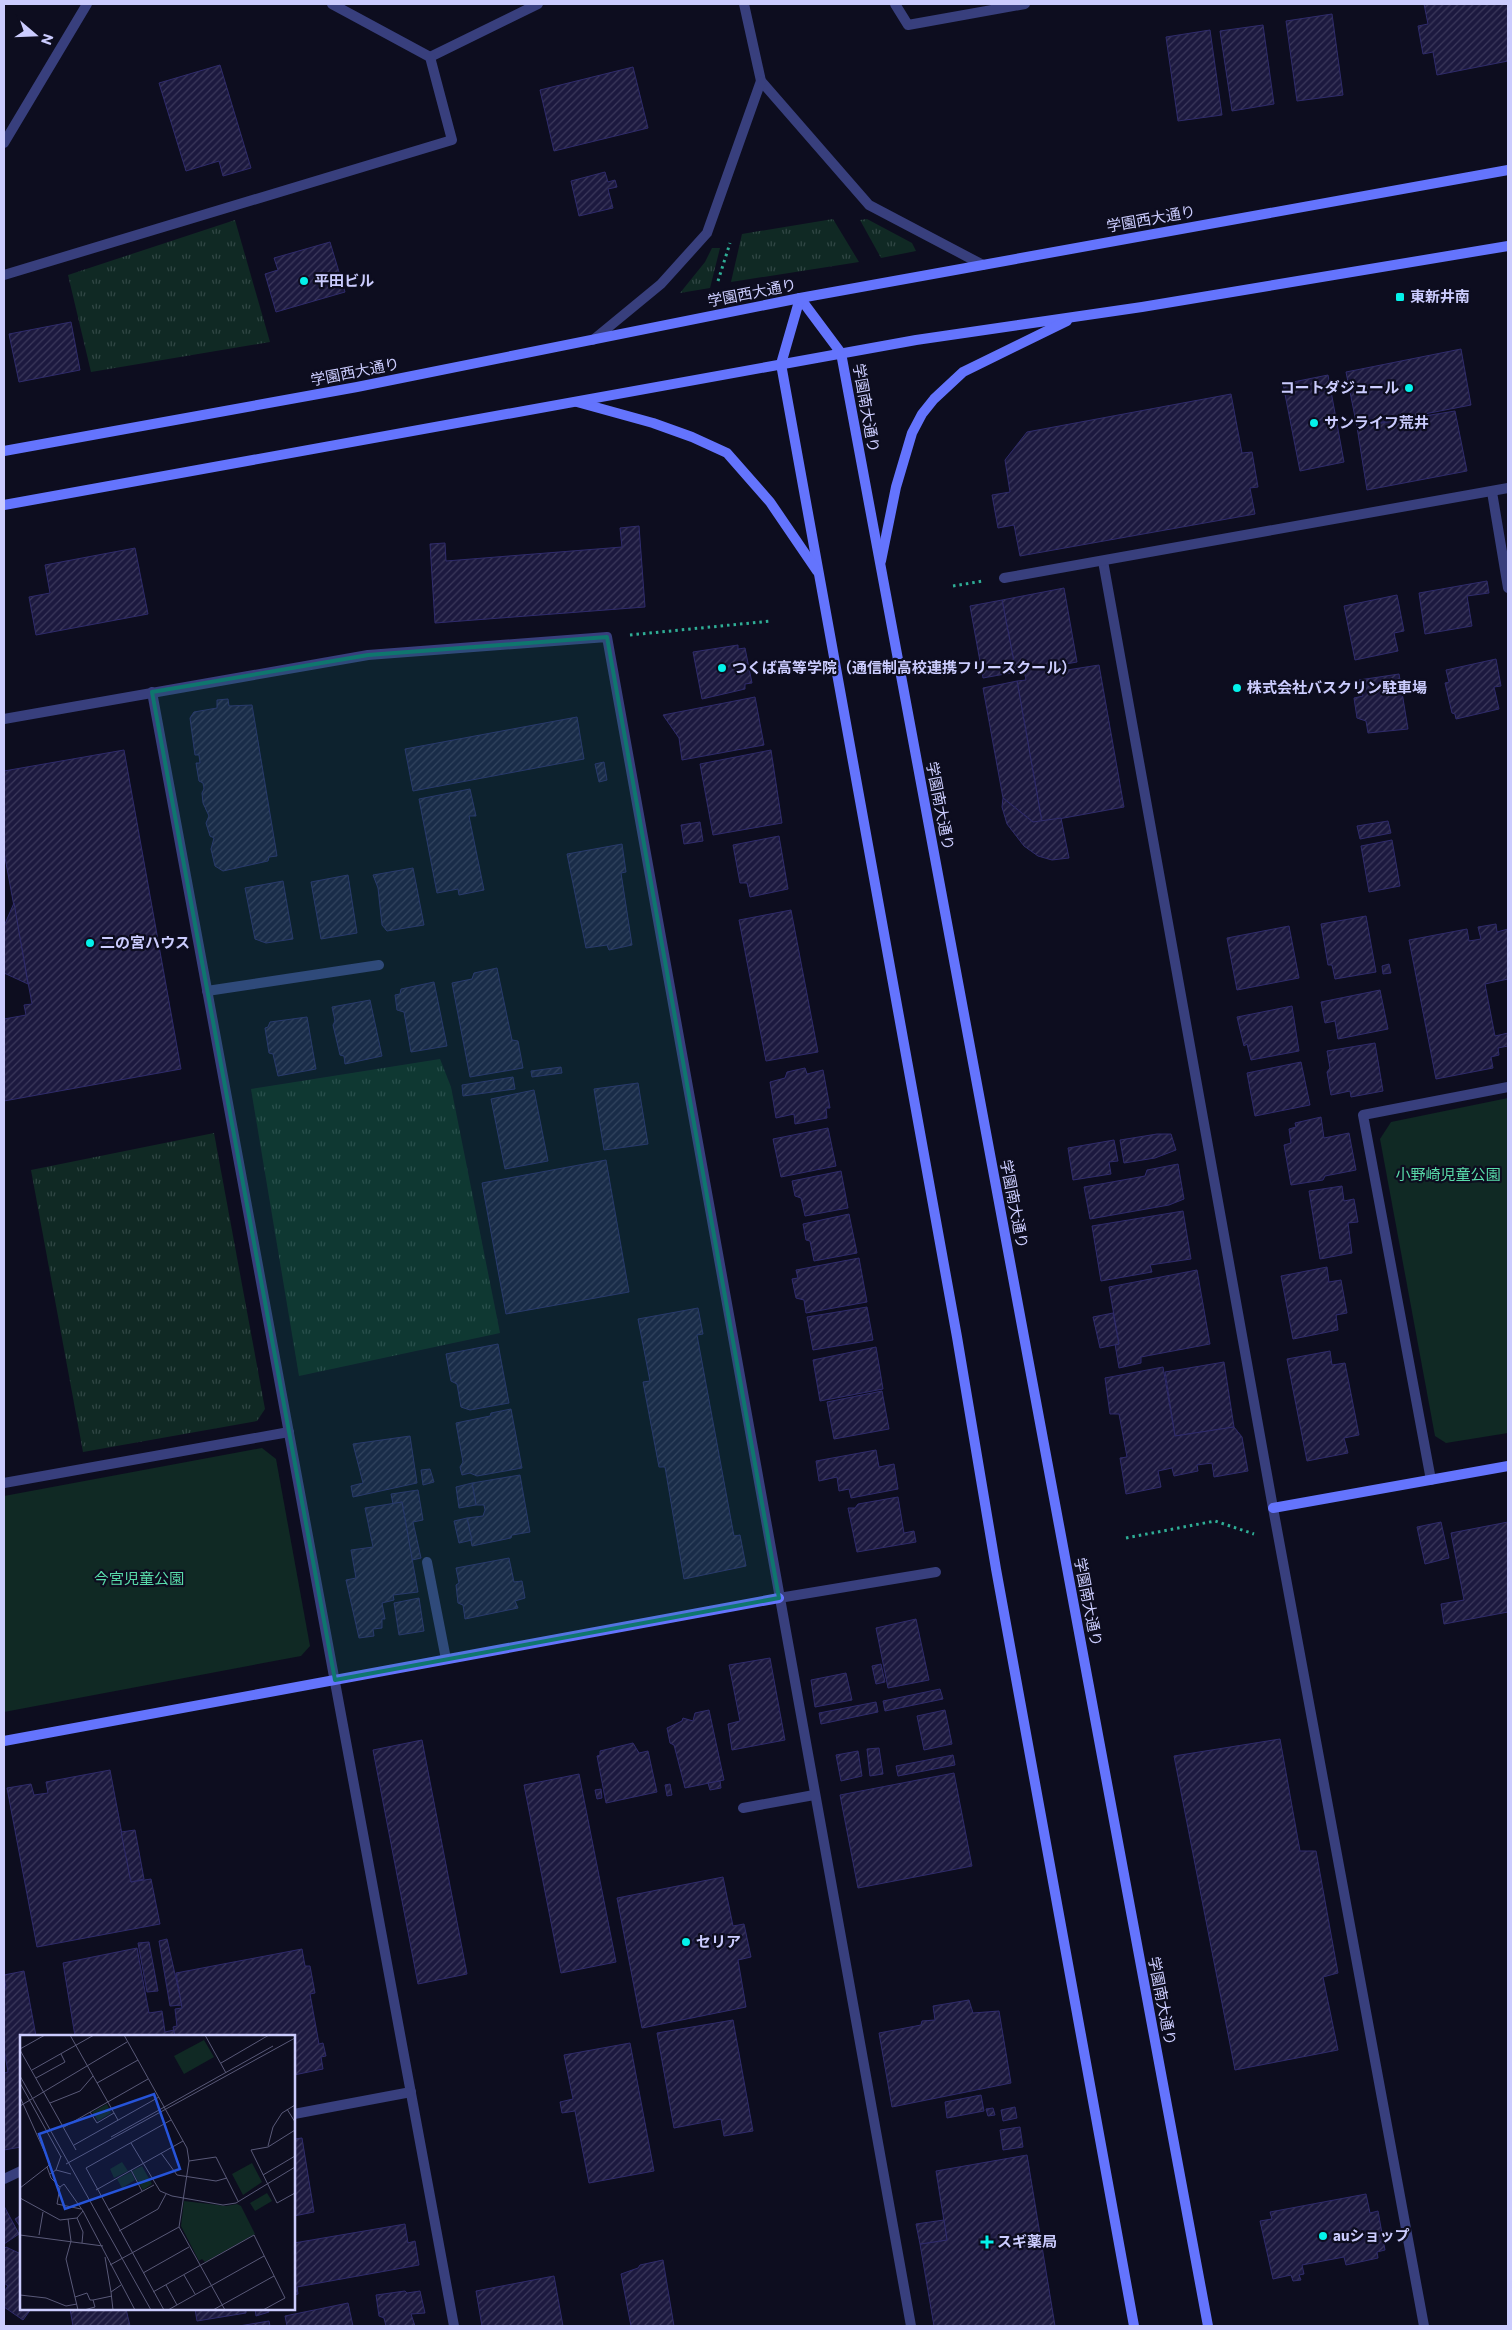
<svg xmlns="http://www.w3.org/2000/svg" width="1512" height="2330" font-family="Commissioner,'Noto Sans JP',sans-serif">
<defs>
<pattern id="grass-tufts" width="24" height="20" patternUnits="userSpaceOnUse" patternTransform="scale(1.25)"><rect width="24" height="20" fill="#102924"/><path d="M3 7l-1-3M5 7V3M7 7l1-3M15 17l-1-3M17 17v-4M19 17l1-3" fill="none" stroke="#314745"/></pattern>
<pattern id="building-hatch" width="6" height="6" patternUnits="userSpaceOnUse" patternTransform="scale(1.25)"><rect width="6" height="6" fill="#1c193f"/><path d="M-1 1l2-2M0 6l6-6M5 7l2-2" fill="none" stroke="#3c395c"/></pattern>
</defs>
<rect width="100%" height="100%" fill="#0d0d1f"/>
<g fill="url(#grass-tufts)">
<polygon points="833,219 859,262 731,282 742,234"/>
<polygon points="867,219 912,243 916,251 881,258 860,220"/>
<polygon points="235,220 270,342 91,372 68,275"/>
<polygon points="712,248 720,248 710,288 680,293 705,262"/>
<polygon points="440,1059 451,1087 500,1333 299,1376 251,1089"/>
<polygon points="214,1133 265,1409 257,1421 83,1452 31,1170"/>
</g>
<g fill="#102924">
<polygon points="1508,1098 1508,1433 1446,1443 1435,1436 1380,1139 1391,1122"/>
<polygon points="262,1448 276,1459 310,1646 301,1656 4,1712 4,1496"/>
</g>
<g fill="url(#building-hatch)" stroke="#2f2b6b">
<polygon points="1424,4 1508,4 1508,61 1437,75 1433,52 1423,54 1418,26 1428,24"/>
<polygon points="1332,14 1343,95 1297,101 1286,21"/>
<polygon points="1263,25 1274,104 1232,111 1220,31"/>
<polygon points="1210,30 1222,115 1178,121 1166,37"/>
<polygon points="220,65 251,168 223,176 219,161 186,171 159,83"/>
<polygon points="633,67 648,128 554,151 540,90"/>
<polygon points="605,172 608,182 615,180 617,187 608,189 613,208 579,216 571,181"/>
<polygon points="330,242 345,292 276,312 265,274 278,270 274,258"/>
<polygon points="71,322 80,370 19,382 9,334"/>
<polygon points="1461,349 1471,405 1357,427 1346,372"/>
<polygon points="1328,375 1344,462 1300,471 1283,384"/>
<polygon points="1231,394 1242,453 1252,452 1258,487 1250,488 1255,514 1020,556 1014,525 998,528 992,495 1010,492 1005,460 1027,432"/>
<polygon points="1455,411 1467,471 1367,490 1357,427"/>
<polygon points="639,526 645,607 435,623 430,544 445,543 446,561 622,547 620,528"/>
<polygon points="135,548 148,614 36,635 29,597 50,593 45,565"/>
<polygon points="1487,581 1489,593 1467,596 1472,626 1425,634 1419,593"/>
<polygon points="1064,588 1077,662 1066,664 1067,670 1099,665 1124,807 1042,822 1017,681 1026,680 1024,670 1016,672 1002,600"/>
<polygon points="1397,595 1404,631 1394,633 1398,651 1355,660 1344,606"/>
<polygon points="1002,600 1016,672 983,678 970,606"/>
<polygon points="738,645 738,649 745,648 752,683 745,684 745,689 702,699 693,652"/>
<polygon points="1496,659 1501,686 1494,687 1499,709 1456,719 1455,714 1452,713 1445,683 1449,682 1446,670"/>
<polygon points="1399,674 1408,729 1368,733 1366,721 1357,718 1354,698 1363,696 1359,680"/>
<polygon points="1017,681 1042,822 1033,822 1003,798 983,688"/>
<polygon points="755,697 764,745 682,760 679,738 663,715"/>
<polygon points="228,699 229,706 252,705 277,856 269,857 268,861 223,871 215,866 211,849 214,838 210,836 206,823 209,816 203,803 202,793 204,789 203,783 199,781 196,763 200,763 199,755 195,755 190,718 194,712 217,708 217,700"/>
<polygon points="577,717 584,759 413,791 405,749"/>
<polygon points="124,750 181,1069 4,1101 4,1019 26,1015 24,1005 32,1004 4,852 4,771"/>
<polygon points="771,750 782,823 713,835 700,764"/>
<polygon points="604,762 607,780 599,782 595,764"/>
<polygon points="470,789 476,816 469,816 484,890 459,895 458,889 437,893 419,799"/>
<polygon points="1003,798 1033,822 1061,818 1069,858 1052,860 1038,856 1024,846 1007,824 1002,807"/>
<polygon points="1388,821 1391,833 1360,839 1357,826"/>
<polygon points="700,822 703,841 684,844 681,825"/>
<polygon points="779,836 788,889 750,897 747,883 740,883 733,845"/>
<polygon points="1392,840 1400,886 1369,892 1361,846"/>
<polygon points="622,844 626,872 621,873 632,945 609,950 607,945 586,948 567,854"/>
<polygon points="413,868 424,925 387,931 382,925 378,888 373,875"/>
<polygon points="348,875 357,933 321,939 311,882"/>
<polygon points="283,881 293,939 266,943 255,939 245,888"/>
<polygon points="14,903 28,984 4,973 4,926"/>
<polygon points="791,910 818,1052 766,1061 739,920"/>
<polygon points="1366,916 1376,972 1335,979 1332,965 1328,965 1321,924"/>
<polygon points="1496,924 1497,932 1508,929 1508,979 1485,984 1495,1036 1508,1033 1508,1046 1498,1048 1499,1055 1491,1057 1493,1068 1436,1079 1409,940 1467,929 1469,941 1481,939 1478,927"/>
<polygon points="1289,926 1299,978 1237,990 1227,938"/>
<polygon points="1389,964 1391,973 1383,974 1382,966"/>
<polygon points="497,968 512,1040 518,1041 523,1068 470,1077 452,983 472,979 474,973"/>
<polygon points="434,982 447,1046 411,1052 404,1012 397,1010 395,995 400,994 401,989"/>
<polygon points="1380,990 1388,1029 1338,1039 1335,1021 1325,1023 1321,1002"/>
<polygon points="370,1000 382,1056 345,1064 344,1056 340,1055 333,1025 335,1021 332,1007"/>
<polygon points="1292,1006 1299,1051 1251,1060 1247,1044 1244,1046 1237,1017"/>
<polygon points="307,1017 316,1069 278,1076 273,1054 269,1053 265,1028 268,1027 270,1022"/>
<polygon points="1375,1043 1383,1091 1351,1097 1350,1091 1331,1095 1327,1072 1330,1068 1327,1051"/>
<polygon points="1301,1062 1310,1105 1255,1116 1247,1073"/>
<polygon points="561,1067 562,1073 532,1077 531,1071"/>
<polygon points="805,1068 807,1074 823,1070 830,1108 826,1108 827,1118 795,1124 794,1114 776,1118 770,1082 785,1078 787,1072"/>
<polygon points="513,1077 515,1089 463,1096 462,1085"/>
<polygon points="638,1083 648,1144 604,1150 594,1089"/>
<polygon points="534,1090 548,1161 505,1169 491,1099"/>
<polygon points="1321,1117 1324,1138 1349,1133 1356,1170 1325,1176 1323,1180 1291,1185 1284,1145 1291,1143 1289,1129 1296,1127 1295,1123"/>
<polygon points="828,1128 836,1166 781,1177 773,1139"/>
<polygon points="1157,1134 1171,1134 1176,1150 1155,1158 1124,1163 1120,1140"/>
<polygon points="1114,1140 1118,1161 1109,1162 1111,1174 1073,1180 1068,1148"/>
<polygon points="606,1160 629,1292 506,1314 482,1183"/>
<polygon points="1178,1164 1184,1199 1169,1205 1090,1219 1084,1187 1145,1176 1147,1170"/>
<polygon points="841,1171 848,1208 805,1216 801,1198 795,1196 792,1181"/>
<polygon points="1342,1186 1344,1201 1354,1199 1358,1222 1348,1223 1352,1253 1320,1259 1309,1191"/>
<polygon points="1183,1211 1191,1259 1150,1265 1152,1272 1101,1281 1092,1226"/>
<polygon points="849,1214 857,1253 814,1261 810,1241 806,1240 803,1224"/>
<polygon points="859,1258 867,1302 806,1313 804,1300 796,1298 792,1279 798,1278 796,1270"/>
<polygon points="1327,1267 1329,1282 1341,1280 1347,1313 1336,1315 1338,1330 1293,1339 1281,1276"/>
<polygon points="1197,1270 1210,1344 1141,1357 1141,1363 1119,1368 1115,1344 1119,1344 1109,1287"/>
<polygon points="867,1307 873,1340 813,1350 807,1317"/>
<polygon points="698,1308 703,1334 697,1335 734,1536 740,1535 746,1566 684,1579 665,1467 659,1467 643,1382 650,1381 638,1319"/>
<polygon points="1113,1313 1119,1344 1100,1348 1093,1317"/>
<polygon points="498,1344 509,1403 470,1410 461,1407 457,1384 451,1381 446,1354"/>
<polygon points="876,1347 883,1389 820,1401 813,1360"/>
<polygon points="1330,1351 1332,1365 1345,1363 1359,1435 1344,1438 1348,1453 1307,1461 1287,1359"/>
<polygon points="1224,1362 1234,1427 1175,1436 1165,1372"/>
<polygon points="1163,1367 1175,1436 1234,1427 1242,1437 1248,1471 1214,1477 1212,1463 1197,1465 1198,1471 1174,1476 1172,1468 1158,1471 1161,1487 1126,1494 1120,1458 1127,1457 1119,1414 1110,1414 1105,1378"/>
<polygon points="882,1391 889,1429 834,1439 827,1402"/>
<polygon points="511,1409 522,1468 477,1476 470,1473 462,1475 460,1467 463,1462 456,1423 490,1416 491,1413"/>
<polygon points="410,1436 417,1483 353,1497 351,1486 363,1483 353,1444"/>
<polygon points="876,1450 879,1467 894,1464 898,1489 851,1498 849,1489 839,1491 837,1477 819,1481 816,1461"/>
<polygon points="430,1469 434,1482 423,1485 421,1470"/>
<polygon points="520,1475 530,1532 512,1535 511,1538 472,1546 467,1518 483,1516 485,1510 484,1505 476,1505 472,1483"/>
<polygon points="472,1483 476,1505 459,1508 456,1487"/>
<polygon points="418,1490 423,1520 413,1522 421,1558 412,1560 402,1502 393,1504 391,1494"/>
<polygon points="898,1497 904,1533 914,1531 916,1542 857,1552 848,1508 855,1508 858,1504"/>
<polygon points="402,1502 418,1592 393,1595 394,1600 382,1603 385,1619 382,1619 382,1628 373,1629 374,1636 359,1638 346,1580 356,1578 351,1550 373,1547 365,1508"/>
<polygon points="467,1518 472,1540 459,1543 454,1521"/>
<polygon points="1441,1522 1449,1558 1425,1564 1417,1527"/>
<polygon points="1508,1522 1508,1612 1444,1624 1441,1604 1464,1600 1451,1533"/>
<polygon points="509,1558 514,1582 522,1581 525,1598 515,1601 518,1608 465,1619 463,1605 458,1603 456,1585 459,1583 456,1568"/>
<polygon points="419,1598 424,1631 399,1635 394,1603"/>
<polygon points="916,1619 929,1680 888,1688 876,1628"/>
<polygon points="770,1658 785,1740 732,1750 728,1724 740,1721 729,1665"/>
<polygon points="881,1664 885,1682 876,1684 872,1666"/>
<polygon points="846,1673 852,1700 815,1707 811,1680"/>
<polygon points="940,1689 943,1699 885,1711 883,1701"/>
<polygon points="876,1702 878,1712 821,1724 819,1713"/>
<polygon points="709,1710 724,1780 685,1788 674,1745 670,1743 667,1728 682,1721 683,1718 693,1721 695,1713"/>
<polygon points="945,1710 952,1744 924,1750 917,1716"/>
<polygon points="1280,1739 1300,1851 1316,1851 1338,1973 1323,1977 1338,2050 1235,2070 1174,1756"/>
<polygon points="422,1740 467,1974 418,1984 373,1750"/>
<polygon points="633,1743 639,1753 648,1751 657,1792 606,1803 597,1756 600,1755 600,1751"/>
<polygon points="879,1748 883,1774 870,1776 867,1749"/>
<polygon points="858,1751 862,1776 841,1781 836,1755"/>
<polygon points="953,1755 955,1765 898,1776 896,1766"/>
<polygon points="110,1770 131,1882 151,1879 160,1924 37,1947 7,1788 31,1784 34,1795 48,1793 46,1782"/>
<polygon points="954,1773 972,1866 858,1888 840,1795"/>
<polygon points="579,1774 616,1962 561,1973 524,1785"/>
<polygon points="720,1781 721,1788 710,1790 708,1783"/>
<polygon points="670,1784 672,1795 667,1796 665,1785"/>
<polygon points="601,1789 602,1798 597,1799 595,1790"/>
<polygon points="135,1830 144,1879 131,1882 121,1832"/>
<polygon points="723,1877 733,1926 744,1924 751,1957 738,1960 746,2007 642,2028 617,1898"/>
<polygon points="167,1939 182,2005 170,2006 159,1941"/>
<polygon points="149,1942 158,1991 147,1992 138,1943"/>
<polygon points="137,1948 149,2013 162,2011 165,2032 174,2030 175,2036 75,2036 63,1963"/>
<polygon points="302,1949 305,1966 310,1966 315,1993 310,1994 319,2044 323,2043 326,2056 321,2057 323,2069 294,2075 294,2036 175,2036 173,2027 177,2026 175,2009 182,2008 176,1973"/>
<polygon points="24,1971 36,2036 21,2036 21,2147 4,2150 4,2073 8,2072 4,2049 4,1989 6,1988 4,1975"/>
<polygon points="969,2000 973,2013 999,2011 1011,2083 892,2107 879,2033 921,2025 922,2021 935,2020 933,2006"/>
<polygon points="733,2020 753,2131 724,2136 721,2119 674,2128 657,2033"/>
<polygon points="630,2043 654,2171 589,2183 575,2111 562,2113 560,2102 573,2099 564,2055"/>
<polygon points="981,2095 984,2111 947,2118 945,2102"/>
<polygon points="1015,2107 1017,2118 1003,2121 1001,2110"/>
<polygon points="993,2108 995,2115 988,2116 986,2109"/>
<polygon points="1020,2127 1023,2147 1003,2150 1000,2130"/>
<polygon points="302,2138 314,2212 294,2216 294,2139"/>
<polygon points="1027,2155 1055,2326 934,2326 920,2244 947,2240 936,2171"/>
<polygon points="1366,2194 1370,2213 1378,2211 1385,2250 1377,2252 1378,2258 1346,2265 1344,2257 1302,2265 1304,2274 1299,2275 1301,2280 1293,2281 1291,2275 1273,2279 1260,2221 1272,2219 1270,2212"/>
<polygon points="4,2206 19,2234 4,2244"/>
<polygon points="21,2215 21,2228 15,2219"/>
<polygon points="944,2220 947,2240 920,2244 916,2224"/>
<polygon points="405,2224 408,2243 415,2241 419,2265 297,2287 298,2294 294,2295 294,2243"/>
<polygon points="6,2247 21,2254 21,2309 31,2309 23,2320 4,2307 4,2291 8,2286 4,2283 4,2249"/>
<polygon points="663,2260 674,2326 631,2326 621,2274 638,2268 640,2265"/>
<polygon points="554,2276 563,2326 482,2326 476,2291"/>
<polygon points="405,2291 407,2293 420,2291 425,2313 411,2314 415,2326 386,2326 384,2318 379,2316 376,2295"/>
<polygon points="348,2303 353,2326 287,2326 285,2316"/>
<polygon points="70,2309 126,2309 130,2326 73,2326"/>
<polygon points="195,2309 246,2309 246,2313 197,2321"/>
<polygon points="255,2309 268,2309 269,2312 256,2316"/>
<polygon points="269,2321 270,2326 239,2326"/>
</g>
<g fill="none" stroke-linecap="round" stroke-linejoin="round">
<g stroke="#2fae96" stroke-width="3" stroke-dasharray="2.5 4" stroke-linecap="butt">
<polyline points="718,281 730,243"/>
<polyline points="953,586 983,581"/>
<polyline points="630,635 771,621"/>
<polyline points="1126,1538 1215,1521 1254,1534"/>
</g>
<g stroke="#383f7d" stroke-width="10">
<polyline points="207,991 379,965"/>
<polyline points="743,1808 814,1795"/>
</g>
<g stroke="#383f7d" stroke-width="10">
<polyline points="744,4 761,81 869,205 983,265"/>
<polyline points="895,4 908,25 1025,4"/>
<polyline points="430,57 538,4"/>
<polyline points="4,143 87,4"/>
<polyline points="4,275 452,140 430,57 332,4"/>
<polyline points="593,340 661,284 707,233 761,81"/>
<polyline points="1492,492 1508,588"/>
<polyline points="1103,561 1273,1508 1424,2326"/>
<polyline points="1004,578 1508,488"/>
<polyline points="152,692 454,2326"/>
<polyline points="4,719 368,655 607,637 911,2326"/>
<polyline points="1431,1480 1363,1115 1508,1087"/>
<polyline points="4,1483 289,1432"/>
<polyline points="427,1562 446,1659"/>
<polyline points="779,1598 936,1572"/>
<polyline points="294,2114 411,2092"/>
<polyline points="4,2179 21,2171"/>
</g>
<g stroke="#6474fd" stroke-width="10">
<polyline points="800,298 841,353 1208,2326"/>
<polyline points="800,298 781,364 957,1337 996,1569 1134,2326"/>
<polyline points="577,402 653,423 692,437 727,453 770,502 817,571"/>
<polyline points="4,451 357,387 800,298 1508,170"/>
<polyline points="4,505 916,340 1142,307 1508,246"/>
<polyline points="881,561 896,487 912,433 922,414 934,399 963,372 1067,321"/>
<polyline points="1273,1508 1508,1466"/>
<polyline points="4,1741 779,1598"/>
</g>
</g>
<path fill="#0f766e" fill-opacity="0.2" stroke="#0f766e" stroke-width="4" stroke-linejoin="round" d="M 607,637 L 779,1598 L 335,1680 L 152,692 L 368,655 Z"/>
<g fill="#04f2ea" stroke="#0d0d1f" stroke-width="2">
<circle cx="304" cy="281" r="5"/>
<rect x="1395" y="292" width="10" height="10" rx="2.5"/>
<circle cx="1409" cy="388" r="5"/>
<circle cx="1314" cy="423" r="5"/>
<circle cx="722" cy="668" r="5"/>
<circle cx="1237" cy="688" r="5"/>
<circle cx="90" cy="943" r="5"/>
<circle cx="686" cy="1942" r="5"/>
<circle cx="1323" cy="2236" r="5"/>
<path d="M984.5 2234.5h5v5h5v5h-5v5h-5v-5h-5v-5h5z"/>
</g>
<g text-anchor="middle" stroke-width="4.5" stroke-linejoin="round" paint-order="stroke">
<g font-size="15" fill="#cbccfe" stroke="#0d0d1f">
<text transform="translate(1151 219) rotate(-10)" y="5">学園西大通り</text>
<text transform="translate(752 293) rotate(-11)" y="5">学園西大通り</text>
<text transform="translate(355 372) rotate(-11)" y="5">学園西大通り</text>
<text transform="translate(866 408) rotate(80)" y="5">学園南大通り</text>
<text transform="translate(940 806) rotate(79)" y="5">学園南大通り</text>
<text transform="translate(1014 1204) rotate(79)" y="5">学園南大通り</text>
<text transform="translate(1088 1602) rotate(79)" y="5">学園南大通り</text>
<text transform="translate(1162 2001) rotate(79)" y="5">学園南大通り</text>
</g>
<g font-size="15" font-weight="bold" fill="#cbccfe" stroke="#0d0d1f" text-anchor="start">
<text x="314" y="286">平田ビル</text>
<text x="1410" y="302">東新井南</text>
<text x="1399" y="393" text-anchor="end">コートダジュール</text>
<text x="1324" y="428">サンライフ荒井</text>
<text x="732" y="673">つくば高等学院（通信制高校連携フリースクール）</text>
<text x="1247" y="693">株式会社バスクリン駐車場</text>
<text x="100" y="948">二の宮ハウス</text>
<text x="696" y="1947">セリア</text>
<text x="1333" y="2241">auショップ</text>
<text x="997" y="2247">スギ薬局</text>
</g>
<g font-size="15" fill="#59dcaa" stroke="#0d0d1f">
<text x="1448" y="1180">小野崎児童公園</text>
<text x="139" y="1584">今宮児童公園</text>
</g>
</g>
<g transform="translate(20 2035)">
<rect width="275" height="275" fill="#0d0d1f"/>
<path d="M 102,127 L 108,136 L 94,143 L 90,134 ZM 111,137 L 115,145 L 102,153 L 97,144 Z" fill="#102924"/>
<path d="M 184,5 L 194,22 L 164,39 L 154,21 ZM 87,69 L 91,78 L 78,86 L 72,77 ZM 232,128 L 242,147 L 223,160 L 212,139 ZM 122,131 L 132,149 L 123,155 L 112,136 ZM 247,158 L 252,166 L 235,176 L 230,168 ZM 164,166 L 206,171 L 217,169 L 221,171 L 235,199 L 185,227 L 182,224 L 179,226 L 161,191 Z" fill="#102924"/>
<path fill="none" stroke="#595978" stroke-width="1" d="M 50,0 L 98,85M 104,0 L 167,113 L 169,126 L 159,192 L 205,275M 185,0 L 206,38M 0,14 L 25,0M 0,15 L 56,115M 201,28 L 249,0M 12,35 L 74,0M 0,41 L 131,275M 16,43 L 45,27 L 41,19M 0,48 L 41,122M 77,48 L 118,25M 0,62 L 30,129 L 27,132 L 31,143 L 40,152 L 44,149 L 63,176 L 115,275M 30,68 L 60,56 L 73,41M 0,71 L 107,7M 267,74 L 275,87M 70,77 L 77,88 L 94,78M 44,92 L 128,44M 275,95 L 248,112 L 231,115 L 257,168 L 275,158M 91,102 L 253,11M 111,108 L 140,156 L 152,161 L 203,170 L 216,168 L 275,132M 54,110 L 139,62M 248,111 L 253,92 L 262,78 L 275,70M 141,118 L 157,140 L 196,146 L 207,143M 169,126 L 196,122 L 218,166M 46,129 L 275,3M 36,135 L 51,139M 111,135 L 122,156M 30,139 L 36,135 L 41,121M 243,140 L 275,121M 40,152 L 37,169 L 61,174M 0,153 L 27,132M 76,155 L 163,106M 0,163 L 40,185 L 57,183 L 63,176M 88,175 L 134,150M 57,183 L 63,197 L 62,208M 48,184 L 51,206 L 46,224 L 58,275M 99,196 L 138,174 L 146,159M 0,200 L 83,211M 19,200 L 23,177M 85,222 L 91,257M 90,230 L 159,192M 123,238 L 169,212M 164,240 L 175,259M 146,250 L 157,270M 133,257 L 234,200 L 265,263 L 243,275M 0,260 L 26,263 L 46,271 L 57,269M 55,262 L 67,258 L 70,265 L 73,265M 64,275 L 75,272 L 73,265 L 92,261M 93,275 L 91,257 L 101,250M 144,275 L 66,133 L 151,85M 148,275 L 244,221M 193,275 L 254,241"/>
<path fill="#2654da" fill-opacity="0.15" stroke="#2654da" stroke-width="2.5" d="M 134,59 L 160,134 L 45,174 L 19,99 Z"/>
<rect width="275" height="275" fill="none" stroke="#cbccfe" stroke-width="2.5"/>
</g>
<rect width="1512" height="2330" fill="none" stroke="#cbccfe" stroke-width="10"/>
<g transform="translate(35 35) rotate(109)" stroke="#0d0d1f" stroke-width="4" paint-order="stroke">
<path d="M0-4L9 19L0 12L-9 19Z" fill="#cbccfe"/>
<text y="-8" font-size="14" font-weight="bold" text-anchor="middle" fill="#cbccfe">N</text>
</g>
</svg>
